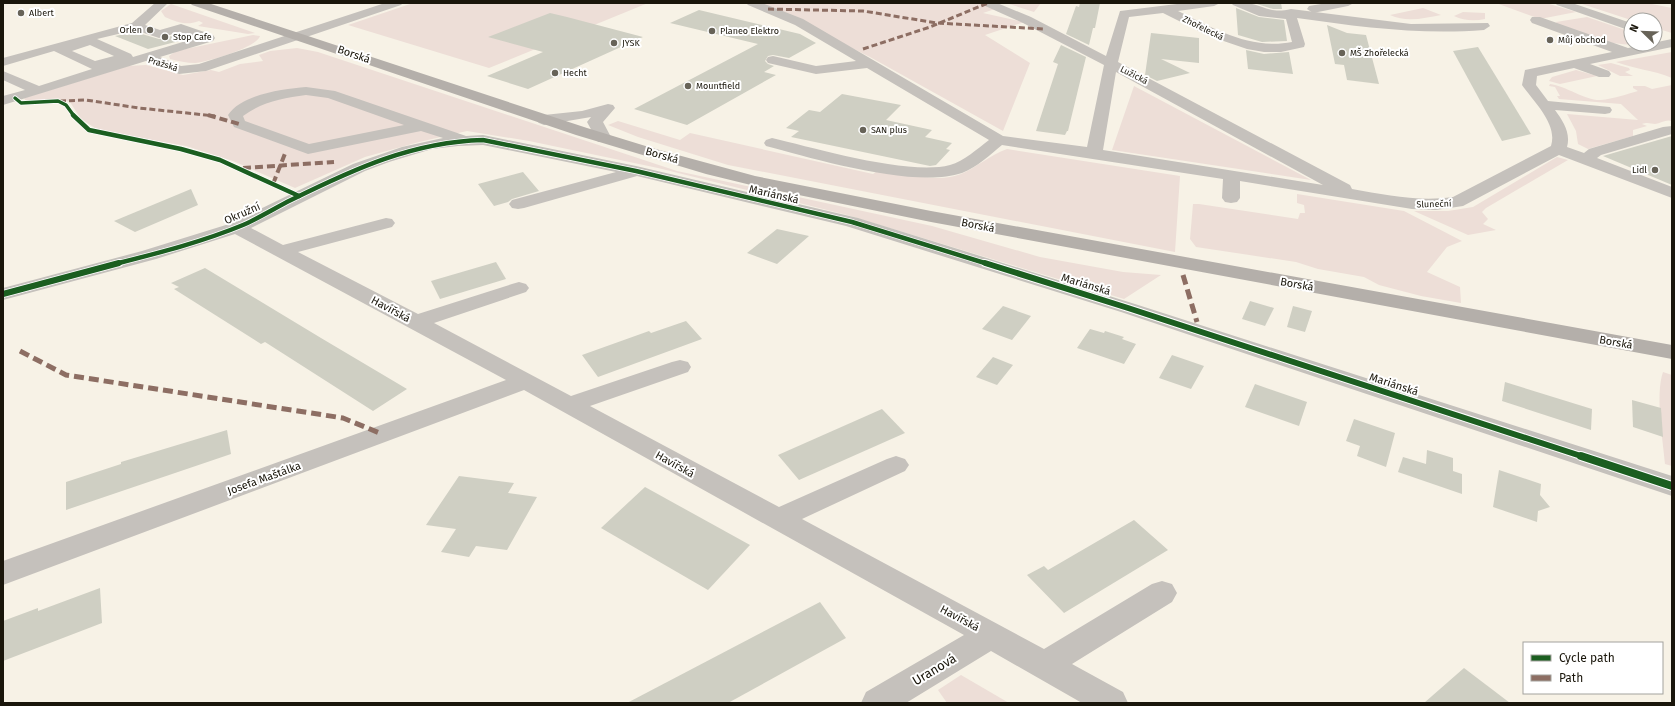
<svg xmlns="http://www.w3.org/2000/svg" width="1675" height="706" font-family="'Fira Sans',sans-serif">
<rect width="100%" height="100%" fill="#f7f2e6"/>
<g fill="#edded7">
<polygon points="413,3 648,3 489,68 348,25"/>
<polygon points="761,3 981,3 995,9 983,13 1024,22 985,35 1030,63 1003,131 870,57"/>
<polygon points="1006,3 1041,3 1034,12"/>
<polygon points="1496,3 1546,3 1576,12 1540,19"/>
<polygon points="1579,3 1647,3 1672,8 1672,33 1655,28 1655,20 1631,20"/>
<path d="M 171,4 L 255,33 L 248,34 L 198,26 L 203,23 L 199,21 C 186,26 177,22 165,17 L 161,11 Z"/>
<path d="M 1423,8 L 1441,15 C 1424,18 1407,23 1390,15 Z"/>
<path d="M 1463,12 L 1485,13 L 1485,19 C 1475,21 1464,21 1454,16 Z"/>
<path d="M 1587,17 L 1631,32 L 1631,44 L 1644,44 C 1614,48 1586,35 1558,25 L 1556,22 Z"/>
<path d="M 253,35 L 260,36 C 256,48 208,62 195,63 C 187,63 178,61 170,59 L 169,56 L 176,51 Z"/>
<polygon points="297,48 318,52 677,171 932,226 1040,257 1123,272 1161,275 1124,299 847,215 658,168 529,141 467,131 419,142 365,157 295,188 233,161 186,146 113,133 95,128 81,119 70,102 60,99 26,101 24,98 128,66 146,65 183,75 211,70 219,72 240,64 263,61 259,55 270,51"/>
<path d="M 1672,52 L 1672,78 C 1653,70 1634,69 1616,62 Z"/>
<polygon points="1611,63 1629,68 1630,70 1625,72 1633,76 1620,76 1598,65"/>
<polygon points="1576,70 1597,76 1560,84 1549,81 1552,77"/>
<path d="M 1550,84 C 1566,86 1586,101 1601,100 C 1613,99 1627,94 1638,91 L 1633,88 L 1633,86 L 1645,86 L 1652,89 L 1672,85 L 1672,121 C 1666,119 1661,123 1655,124 C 1651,124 1648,122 1642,124 L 1647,126 L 1633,130 L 1633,136 L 1588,149 L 1578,144 L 1576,131 L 1567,114 L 1638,120 L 1621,104 L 1559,99 L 1557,96 L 1560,96 L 1555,87 L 1549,86 Z"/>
<polygon points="1134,86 1311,180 1112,150"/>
<path d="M 618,121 L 680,140 L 690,133 L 873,174 L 883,167 C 908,173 936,184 961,174 C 977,167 990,155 1007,149 L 1180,176 L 1175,252 L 728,165 L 638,137 L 608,125 Z"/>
<polygon points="1557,157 1568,160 1486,208 1482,212 1488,219 1483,224 1496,230 1468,235 1414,211 1448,211 1473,207"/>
<polygon points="1297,194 1404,211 1462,241 1447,247 1427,272 1460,287 1461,303 1421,296 1379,285 1364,277 1318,269 1296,262 1196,247 1190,239 1193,204 1199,204 1298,219 1300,213 1305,213 1304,205 1297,203"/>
<path d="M 1663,372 L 1672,375 L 1672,466 L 1665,464 C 1663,440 1655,395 1663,372 Z"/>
<polygon points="961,675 1009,703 947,703 938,690"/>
</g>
<g fill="#cfcfc3">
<polygon points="1080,3 1100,3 1095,28 1093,28 1089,45 1066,34 1076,6 1079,7"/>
<polygon points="1254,3 1281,3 1282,9 1273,9"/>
<polygon points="1236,8 1259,17 1284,20 1287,41 1262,42 1238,35"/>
<polygon points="699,10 800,34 816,43 789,58 773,55 768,56 765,61 768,64 774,66 764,72 776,75 687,125 634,109 758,44 670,23"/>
<polygon points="550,13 567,17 643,37 528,89 487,76 543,52 488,37"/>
<polygon points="1327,25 1347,33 1366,35 1379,84 1347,80 1344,65 1335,64"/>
<polygon points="135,32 159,39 180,34 191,38 148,49 115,36"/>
<polygon points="1151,33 1199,38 1199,63 1161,59 1190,73 1157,81 1145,75"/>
<polygon points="1061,45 1086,57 1068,131 1067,131 1065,135 1036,131 1058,64 1053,62"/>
<polygon points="1478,47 1500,83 1531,134 1502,141 1453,51"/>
<polygon points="1246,50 1264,54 1289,52 1293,74 1248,69"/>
<polygon points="842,94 901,105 886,120 932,130 925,137 952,143 946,149 950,150 936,165 930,166 791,137 799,131 786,128 809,110 820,112"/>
<polygon points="1672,136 1672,185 1603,156 1627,149"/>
<polygon points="523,172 539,191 512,199 508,202 494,206 478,184"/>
<polygon points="191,189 198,205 135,232 114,221"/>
<polygon points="777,229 809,236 777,264 747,253"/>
<polygon points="496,262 506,279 440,299 431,281"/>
<polygon points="205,268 321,338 407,389 373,411 265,342 261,344 174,289 179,287 171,283"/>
<polygon points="1250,301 1274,308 1265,326 1242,319"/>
<polygon points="1003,306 1031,316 1012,340 982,329"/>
<polygon points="1293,306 1312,311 1305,332 1287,327"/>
<polygon points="686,321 702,339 598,377 582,355 649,331 651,333"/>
<polygon points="1090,329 1104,333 1105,331 1124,337 1122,339 1136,344 1124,364 1077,348"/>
<polygon points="1172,355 1204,366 1191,389 1159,378"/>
<polygon points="993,357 1013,365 997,385 976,377"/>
<polygon points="1505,382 1592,409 1591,430 1502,401"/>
<polygon points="1255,384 1307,402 1299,426 1245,407"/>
<polygon points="1632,400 1661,408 1663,437 1633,427"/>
<polygon points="882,409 905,433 799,480 778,455"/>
<polygon points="1354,419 1395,433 1386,467 1357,456 1360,446 1346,441"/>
<polygon points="227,430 231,454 66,510 66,482 121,464 121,462"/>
<polygon points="1427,450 1453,458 1453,471 1462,474 1462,494 1398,472 1403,457 1426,464"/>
<polygon points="1499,470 1541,484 1540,495 1550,507 1538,511 1537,522 1493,507"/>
<polygon points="459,476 514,483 508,493 537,497 507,550 476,546 469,557 441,552 456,529 426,525"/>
<polygon points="645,487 750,545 708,590 601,528"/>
<polygon points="1134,520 1168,550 1064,613 1027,575 1044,566 1048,570"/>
<polygon points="100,588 102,623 3,661 3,621 38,608 38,611"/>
<polygon points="820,602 846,638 728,703 627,703"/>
<polygon points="1464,668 1510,703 1424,703"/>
</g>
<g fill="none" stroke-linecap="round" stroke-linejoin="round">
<g fill="#c5c1bc" fill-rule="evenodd">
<path d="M 155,3 L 168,3 L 145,25 L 160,30 L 181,24 L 213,35 L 215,38 L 213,41 L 160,57 L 181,66 L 199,64 L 385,3 L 403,3 L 401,5 L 206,71 L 179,74 L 146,61 L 3,105 L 3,96 L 25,90 L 3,80 L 3,71 L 39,86 L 92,69 L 54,51 L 3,66 L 3,58 L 132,23 ZM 135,30 L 159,38 L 180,32 L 196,38 L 133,57 L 131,54 L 97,39 ZM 90,45 L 114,56 L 95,61 L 72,51 Z"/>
<path d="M 746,3 L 762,3 L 803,19 L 1003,136 L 1087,147 L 1104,65 L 1023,23 L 983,5 L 981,3 L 997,3 L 1031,17 L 1106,56 L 1120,11 L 1185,3 L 1220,3 L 1214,6 L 1178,11 C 1214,29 1251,50 1292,42 L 1286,19 L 1259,16 L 1233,5 L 1231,3 C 1236,3 1242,2 1247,3 C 1265,6 1271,14 1291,9 L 1411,24 L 1488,23 L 1490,26 L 1484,30 C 1421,35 1360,27 1297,18 L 1305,44 L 1304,47 L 1281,52 L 1264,52 L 1247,49 L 1209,36 L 1163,13 L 1129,17 L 1118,62 L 1350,185 L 1352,189 C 1386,195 1419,202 1453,197 L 1551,146 C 1558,124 1534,102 1522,85 L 1525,70 L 1612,52 L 1532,23 L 1530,20 L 1532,17 L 1540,17 L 1628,48 L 1672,39 L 1672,47 L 1590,64 L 1609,71 L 1611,74 L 1609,77 L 1599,77 L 1574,68 L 1537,76 L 1536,85 L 1548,101 L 1610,107 L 1612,110 L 1610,113 L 1605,114 L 1555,110 C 1563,121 1571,133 1567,147 L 1584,153 L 1589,149 L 1663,127 L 1672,126 L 1672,134 L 1601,155 L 1597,158 L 1672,187 L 1672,198 L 1559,155 L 1463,206 L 1436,210 L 1412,209 L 1240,181 L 1240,198 L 1237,202 L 1231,203 L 1225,202 L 1222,198 L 1223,179 L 1002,145 C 990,155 977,167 962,173 C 915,189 815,159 766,146 L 764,143 L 766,140 L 772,138 C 815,148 909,176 950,165 C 964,161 977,149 989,140 L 867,68 L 816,74 L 768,63 L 766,60 L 768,57 L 773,56 L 816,66 L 856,61 L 795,25 L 748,5 ZM 1116,72 L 1323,185 L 1103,150 Z"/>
<polygon points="1327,3 1354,3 1348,6 1313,13 1307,9 1309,6"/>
<polygon points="1555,3 1572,3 1631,23 1631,31 1557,5"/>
<path d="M 306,87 L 335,91 L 466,136 L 483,135 L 636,166 L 858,218 L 1135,304 L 1672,476 L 1672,496 L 1121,312 L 846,226 L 637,176 L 524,208 L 518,209 L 512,208 L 509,204 L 512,200 L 616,172 L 483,145 L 458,146 L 432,149 L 389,162 L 365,171 L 251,228 L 283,245 L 386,218 L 392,219 L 395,223 L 392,227 L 298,252 L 418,314 L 512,284 L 519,282 L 526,284 L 529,288 L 526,292 L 434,323 L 571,396 L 672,362 L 680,360 L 688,362 L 691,367 L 688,372 L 590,406 L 779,507 L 887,459 L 896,456 L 905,459 L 909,465 L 905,471 L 802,519 L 1044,649 L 1152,584 L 1162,581 L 1172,584 L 1177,593 L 1172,602 L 1072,664 L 1123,692 L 1128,703 L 1082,703 L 991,651 L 906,703 L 861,703 L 866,692 L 964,635 L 524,390 L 3,585 L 3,561 L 506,380 L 235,234 L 156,259 L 3,300 L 3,288 L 142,251 L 229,224 L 353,164 L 402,147 L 443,138 L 421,131 L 308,154 L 234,127 L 228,115 C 242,94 283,89 306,87 ZM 306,95 L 328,98 L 404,125 L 309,144 L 245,121 L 243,116 C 262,102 283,98 306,95 Z"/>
<polygon points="608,104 613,105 615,108 603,122 612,139 610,142 598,142 587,122 591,117 544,125 539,123 536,120 539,117 544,115 582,111"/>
</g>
<polygon fill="#b4afaa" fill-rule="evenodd" points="190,3 208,3 587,128 652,148 755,176 931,211 1672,345 1672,359 931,222 755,186 706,174 576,135 192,5"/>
<g stroke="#8d6e63" stroke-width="3" stroke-dasharray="6 3" stroke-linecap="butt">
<polyline points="768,9 863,11 937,23 1044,29"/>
<polyline points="863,49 930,27 988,3"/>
<polyline points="60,101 86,100 139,108 215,116"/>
</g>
<g stroke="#8d6e63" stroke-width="4" stroke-dasharray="8 4" stroke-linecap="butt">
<polyline points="208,115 239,124"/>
<polyline points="243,168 334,162"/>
<polyline points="273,184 286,151"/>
</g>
<g stroke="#8d6e63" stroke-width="5" stroke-dasharray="10 5" stroke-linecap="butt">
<polyline points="1183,275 1197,322"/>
<polyline points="20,351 66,375 343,418 382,434"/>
</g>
<g stroke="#fff" stroke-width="5">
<polyline id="cycleway-far3" points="15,98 21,103 58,101 66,105 74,116"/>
</g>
<g stroke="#fff" stroke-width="6">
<g id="cycleway-far2">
<polyline points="73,115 89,130 181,149 220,160 299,196"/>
<path d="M 115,264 C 158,253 202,242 243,225 C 259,218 275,208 291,200 C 354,169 412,142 483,140 L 636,171 L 852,222 L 988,264"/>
</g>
</g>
<g stroke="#fff" stroke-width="8">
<g id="cycleway-far1">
<polyline points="985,263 1128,308 1584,457"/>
<polyline points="3,294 119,263"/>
</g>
</g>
<g stroke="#fff" stroke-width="10">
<polyline id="cycleway" points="1581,456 1672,486"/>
</g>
<use href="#cycleway-far3" stroke="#1b5e20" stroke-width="3.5"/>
<use href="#cycleway-far2" stroke="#1b5e20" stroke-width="4.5"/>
<use href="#cycleway-far1" stroke="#1b5e20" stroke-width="6"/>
<use href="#cycleway" stroke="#1b5e20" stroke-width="8"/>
</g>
<g fill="#676358" stroke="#fff" stroke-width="1.5">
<circle cx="21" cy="13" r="4"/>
<circle cx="150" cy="30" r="4"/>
<circle cx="712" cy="31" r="4"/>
<circle cx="165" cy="37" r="4"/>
<circle cx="1550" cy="40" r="4"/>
<circle cx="614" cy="43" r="4"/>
<circle cx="1342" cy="53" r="4"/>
<circle cx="555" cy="73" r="4"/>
<circle cx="688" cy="86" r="4"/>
<circle cx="863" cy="130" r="4"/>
<circle cx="1655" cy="170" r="4"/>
</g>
<g text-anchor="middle" stroke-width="4" stroke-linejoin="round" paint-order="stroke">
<g font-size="9" fill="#1a160b" stroke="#fff" text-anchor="start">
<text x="29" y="16">Albert</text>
<text x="142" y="33" text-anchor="end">Orlen</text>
<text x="720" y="34">Planeo Elektro</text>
<text x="173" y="40">Stop Cafe</text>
<text x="1558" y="43">Můj obchod</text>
<text x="622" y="46">JYSK</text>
<text x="1350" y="56">MŠ Zhořelecká</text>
<text x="563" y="76">Hecht</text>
<text x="696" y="89">Mountfield</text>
<text x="871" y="133">SAN plus</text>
<text x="1647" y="173" text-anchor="end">Lidl</text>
</g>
<g font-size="9" fill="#1a160b" stroke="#fff">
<text transform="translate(1203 28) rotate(26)" y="3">Zhořelecká</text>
<text transform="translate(163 64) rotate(17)" y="3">Pražská</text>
<text transform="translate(1134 75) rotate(27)" y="3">Lužická</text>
<text transform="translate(1434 204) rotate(-2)" y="3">Sluneční</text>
</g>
<g font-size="11" fill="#1a160b" stroke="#fff">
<text transform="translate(354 54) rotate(19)" y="4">Borská</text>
<text transform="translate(662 155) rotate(16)" y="4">Borská</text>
<text transform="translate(774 194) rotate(13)" y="4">Mariánská</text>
<text transform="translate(242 213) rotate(-24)" y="4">Okružní</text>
<text transform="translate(978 225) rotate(11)" y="4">Borská</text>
<text transform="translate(1086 284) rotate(17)" y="4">Mariánská</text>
<text transform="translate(1297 284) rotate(10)" y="4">Borská</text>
<text transform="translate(391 309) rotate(28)" y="4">Havířská</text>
<text transform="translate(1616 342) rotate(10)" y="4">Borská</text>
<text transform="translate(1394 384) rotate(18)" y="4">Mariánská</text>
<text transform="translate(675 464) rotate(29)" y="4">Havířská</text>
<text transform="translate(264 478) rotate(-20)" y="4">Josefa Maštálka</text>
<text transform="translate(960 618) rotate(28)" y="4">Havířská</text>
</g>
<g font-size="13" fill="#1a160b" stroke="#fff">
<text transform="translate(934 669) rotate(-31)" y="5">Uranová</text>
</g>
</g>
<rect width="1675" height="706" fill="none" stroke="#1a160b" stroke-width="8"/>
<rect x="1523" y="642" width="140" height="52" fill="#ffffff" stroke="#a3a29d"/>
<rect x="1531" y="655" width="20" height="6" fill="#1b5e20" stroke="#a3a29d"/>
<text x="1559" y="662" font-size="12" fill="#1a160b">Cycle path</text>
<rect x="1531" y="675" width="20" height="6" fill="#8d6e63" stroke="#a3a29d"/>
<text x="1559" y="682" font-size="12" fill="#1a160b">Path</text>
<g transform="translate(1643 32) rotate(293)"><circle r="19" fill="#ffffff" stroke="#a3a29d"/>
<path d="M0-3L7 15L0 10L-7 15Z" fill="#676358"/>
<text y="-6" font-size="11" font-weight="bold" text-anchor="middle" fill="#1a160b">N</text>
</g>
</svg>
